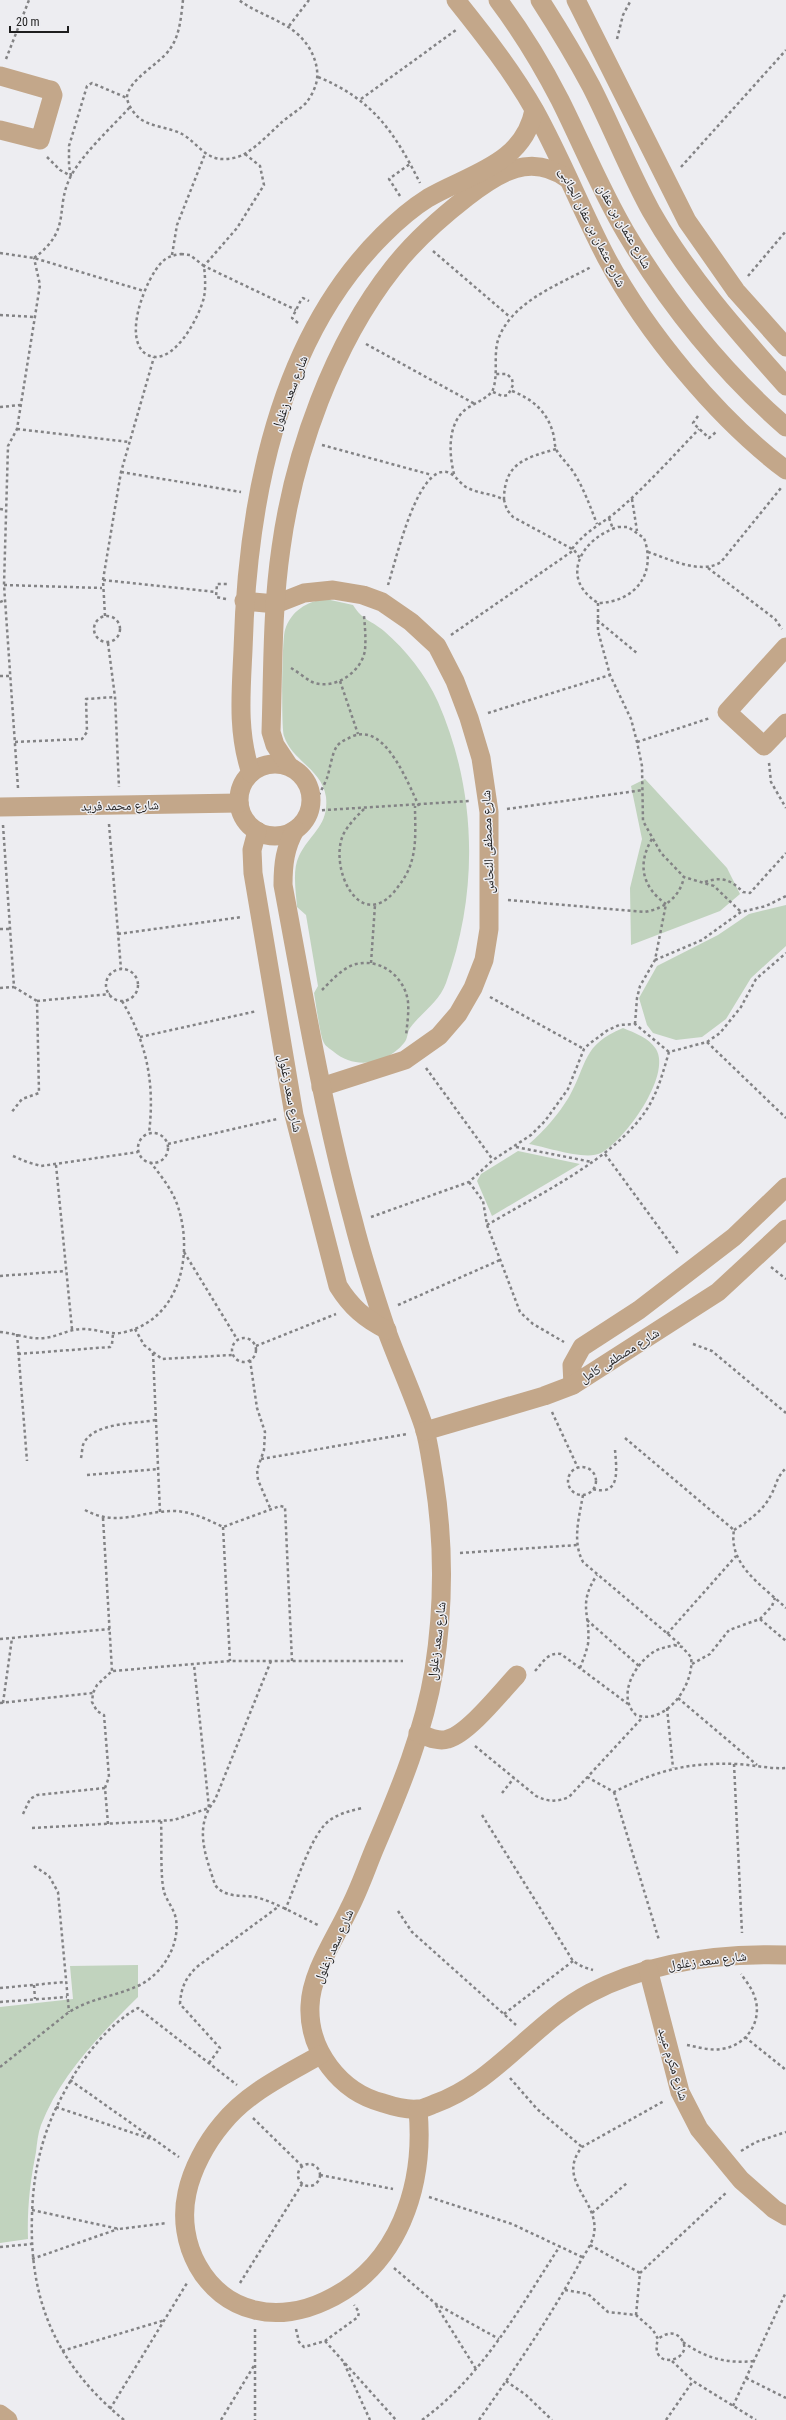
<svg xmlns="http://www.w3.org/2000/svg" width="786" height="2420" font-family="'Roboto Condensed','Noto Naskh Arabic',sans-serif">
<rect width="100%" height="100%" fill="#ededf1"/>
<g fill="#c1d3be">
<path d="M 326,599 L 353,605 C 363,621 371,620 384,631 C 406,650 426,675 438,702 C 477,791 479,892 446,983 C 439,1002 422,1012 410,1028 C 407,1032 408,1039 404,1043 C 387,1064 355,1070 334,1052 C 331,1049 326,1047 324,1043 C 320,1036 316,1004 314,993 L 318,986 L 306,915 L 297,907 C 296,892 292,870 299,856 C 310,833 329,826 326,797 C 322,769 292,761 284,736 C 281,727 282,638 285,630 C 291,611 307,601 326,599 Z"/>
<polygon points="645,779 727,868 740,894 720,911 631,945 630,888 642,839 631,786"/>
<polygon points="786,905 786,946 751,978 726,1019 702,1037 676,1040 653,1033 647,1025 639,998 657,966 718,935 749,914"/>
<path d="M 623,1028 C 635,1033 649,1038 656,1049 C 672,1076 624,1141 601,1153 C 585,1161 547,1147 529,1144 C 545,1130 558,1115 569,1097 C 588,1063 582,1045 623,1028 Z"/>
<polygon points="518,1151 580,1164 492,1216 477,1181 481,1174"/>
<path d="M 138,1965 L 138,1997 C 100,2035 61,2074 41,2125 C 38,2133 37,2143 36,2152 C 30,2182 27,2209 28,2239 L 0,2243 L 0,2007 L 73,1999 L 70,1966 Z"/>
</g>
<g fill="none" stroke-linecap="round" stroke-linejoin="round">
<g stroke="#838385" stroke-width="2.5" stroke-dasharray="3 3" stroke-linecap="butt">
<path d="M 183,0 C 181,17 180,35 170,49 C 160,64 127,80 127,98 C 128,105 133,112 138,117 C 149,127 169,127 182,134 C 198,143 205,160 225,159 C 232,159 240,157 246,153 C 259,145 271,132 282,122 C 290,115 299,110 306,103 C 310,98 314,91 316,84 C 320,70 314,53 305,42 C 289,21 260,16 239,0"/>
<polyline points="289,26 309,0"/>
<polyline points="617,39 623,15 631,0"/>
<polyline points="6,59 29,0"/>
<path d="M 318,77 C 372,99 394,131 420,183"/>
<polyline points="361,99 456,30"/>
<polyline points="245,154 260,166 264,185 237,228 204,266 296,310"/>
<polyline points="47,157 60,170 71,176"/>
<polyline points="681,167 786,50"/>
<polyline points="71,176 69,166 69,146 87,86 92,83 127,98"/>
<polyline points="400,196 389,179 410,164"/>
<polyline points="433,251 510,317"/>
<polyline points="0,253 34,258 144,291"/>
<path d="M 181,254 L 190,255 L 204,266 C 205,276 206,287 204,297 C 200,316 172,370 146,354 C 122,338 146,278 162,262 C 167,257 173,255 181,254 Z"/>
<polyline points="172,255 177,225 205,154"/>
<path d="M 34,258 C 74,228 53,208 72,174 C 86,150 111,128 130,107"/>
<polyline points="748,276 786,231"/>
<polyline points="0,315 35,317"/>
<polyline points="298,323 292,318 301,300 303,298 309,301"/>
<polyline points="366,344 475,404"/>
<path d="M 512,391 C 532,399 547,411 553,433 C 555,439 554,446 557,451 C 562,459 569,465 574,473 C 584,489 590,506 597,524"/>
<polyline points="493,392 502,396 508,395 513,385 512,379 507,374 495,374"/>
<polyline points="0,407 21,405"/>
<polyline points="698,416 693,423 709,438 716,432"/>
<polyline points="17,429 129,442"/>
<polyline points="322,445 432,475"/>
<polyline points="121,472 241,492"/>
<path d="M 454,474 C 449,454 447,424 466,409 C 475,403 484,400 492,392 C 499,376 493,357 498,340 C 511,302 558,285 591,267"/>
<polyline points="632,499 637,531"/>
<path d="M 504,500 C 504,463 525,458 556,449"/>
<polyline points="0,509 6,510"/>
<polyline points="609,518 613,529"/>
<path d="M 618,527 L 628,527 L 644,538 C 657,574 635,602 598,603 C 558,578 582,538 618,527 Z"/>
<path d="M 572,549 C 588,528 605,523 623,506 C 650,482 674,455 699,429"/>
<path d="M 648,552 C 669,559 701,575 721,562 L 781,488"/>
<polyline points="708,568 775,619 782,629"/>
<polyline points="103,580 216,592"/>
<polyline points="4,585 102,588"/>
<path d="M 388,585 C 396,560 415,476 442,472 C 453,470 458,482 466,487 C 478,494 492,493 504,500 L 507,510 L 513,517 L 574,550 L 580,558"/>
<polyline points="226,599 216,597 217,584 229,584"/>
<polyline points="0,602 5,600"/>
<polyline points="598,603 598,631 610,675 631,719 637,742 642,766 643,821 661,853 684,877 714,886 741,912"/>
<circle cx="107" cy="629" r="13"/>
<polyline points="105,616 103,580 121,472 154,357"/>
<polyline points="597,620 638,654"/>
<polyline points="451,635 574,550"/>
<polyline points="108,643 115,697 119,787"/>
<path d="M 291,668 C 298,672 305,678 312,682 C 334,691 362,672 365,650 C 366,639 365,627 364,616"/>
<polyline points="0,676 11,676"/>
<polyline points="340,681 358,734"/>
<polyline points="488,713 610,675"/>
<polyline points="15,742 82,739 87,732 86,699 115,697"/>
<polyline points="637,742 710,718"/>
<polyline points="769,763 771,782 786,808"/>
<polyline points="18,788 4,585 8,446 17,429 40,285 34,258"/>
<path d="M 364,809 C 356,817 348,825 343,835 C 329,868 359,932 394,892 C 401,883 408,874 411,863 C 417,845 415,824 415,806"/>
<polyline points="507,809 643,790"/>
<path d="M 310,811 C 316,800 322,790 327,778 C 330,769 332,753 337,746 C 341,741 347,739 353,736 C 386,723 408,784 419,806"/>
<polyline points="310,811 469,801"/>
<polyline points="109,824 121,969"/>
<polyline points="3,825 14,987 37,1001 39,1093 22,1099 11,1113"/>
<path d="M 652,839 C 637,864 642,887 666,904"/>
<path d="M 705,882 C 722,876 731,880 743,892 L 750,893 L 786,853"/>
<path d="M 508,900 L 644,912 C 664,909 680,897 684,877"/>
<polyline points="0,929 10,929"/>
<polyline points="118,934 242,917"/>
<polyline points="655,960 702,940 741,912 766,906 786,896"/>
<polyline points="371,963 375,905"/>
<circle cx="122" cy="985" r="16"/>
<polyline points="0,988 14,987"/>
<path d="M 322,990 C 331,981 342,968 356,964 C 381,958 405,977 408,1002 C 409,1013 407,1025 406,1036"/>
<polyline points="490,997 584,1049"/>
<polyline points="37,1001 110,994"/>
<path d="M 122,1001 C 147,1043 155,1084 149,1133"/>
<polyline points="635,1024 637,998 640,986 655,960 666,904"/>
<polyline points="140,1037 257,1011"/>
<polyline points="707,1042 786,1118"/>
<polyline points="426,1068 493,1160"/>
<circle cx="153" cy="1148" r="15"/>
<polyline points="168,1144 277,1119"/>
<polyline points="516,1147 592,1162"/>
<polyline points="605,1154 679,1255"/>
<polyline points="13,1156 27,1162 41,1166 138,1152"/>
<polyline points="56,1165 72,1329"/>
<polyline points="469,1182 483,1201 487,1225 520,1312 533,1324 564,1342"/>
<polyline points="371,1217 469,1182 493,1160 531,1135 545,1121 568,1089 584,1049 589,1044 608,1030 619,1025 635,1024 669,1052"/>
<path d="M 487,1225 C 537,1195 615,1159 647,1109 C 658,1092 663,1072 669,1052 L 707,1042 L 720,1033 L 741,1007 L 756,979 L 786,953"/>
<polyline points="184,1252 237,1339"/>
<polyline points="771,1267 786,1279"/>
<polyline points="0,1276 66,1271"/>
<polyline points="398,1305 500,1260"/>
<polyline points="135,1329 144,1345 162,1359 232,1355"/>
<path d="M 0,1332 C 15,1333 30,1340 45,1338 C 59,1336 69,1329 83,1329 C 98,1329 111,1336 125,1332 C 179,1319 193,1257 179,1210 C 174,1192 162,1177 151,1163"/>
<polyline points="17,1334 27,1461"/>
<circle cx="244" cy="1350" r="12"/>
<polyline points="693,1344 712,1351 786,1413"/>
<polyline points="256,1346 336,1314"/>
<polyline points="153,1353 160,1512"/>
<polyline points="18,1354 110,1347 112,1344 113,1334"/>
<polyline points="250,1360 257,1408 265,1432 264,1450 257,1470 258,1480 271,1510"/>
<polyline points="552,1412 578,1468"/>
<path d="M 625,1438 L 734,1530 C 728,1565 763,1586 786,1608"/>
<path d="M 81,1458 C 82,1454 82,1449 83,1445 C 92,1422 135,1424 156,1420"/>
<polyline points="261,1459 407,1434"/>
<circle cx="582" cy="1481" r="14"/>
<polyline points="87,1475 158,1469"/>
<path d="M 593,1489 C 622,1497 616,1467 615,1449"/>
<path d="M 583,1495 C 579,1518 572,1541 583,1562 L 682,1646"/>
<path d="M 85,1510 C 117,1528 143,1510 176,1511 C 193,1512 208,1520 223,1527 L 280,1506 L 285,1507 L 292,1661"/>
<polyline points="103,1518 112,1671"/>
<polyline points="223,1527 230,1661"/>
<path d="M 734,1530 C 748,1521 763,1511 771,1495 C 777,1484 776,1478 786,1468"/>
<polyline points="460,1553 577,1545"/>
<polyline points="760,1619 786,1641"/>
<polyline points="587,1620 639,1666"/>
<polyline points="667,1634 736,1556"/>
<polyline points="0,1639 110,1629"/>
<path d="M 674,1645 L 682,1647 L 691,1657 C 695,1684 666,1726 636,1715 C 616,1696 635,1663 655,1651 C 661,1648 667,1647 674,1645 Z"/>
<path d="M 271,1661 L 215,1800 C 193,1827 206,1856 215,1885 C 225,1898 241,1895 255,1897 C 273,1901 303,1918 320,1926"/>
<polyline points="692,1664 710,1654 729,1630 760,1619 772,1606 775,1598"/>
<path d="M 580,1668 C 583,1660 586,1653 588,1644 C 591,1614 577,1605 597,1575"/>
<path d="M 535,1671 C 543,1662 548,1652 561,1654 L 628,1704"/>
<polyline points="678,1698 757,1765"/>
<polyline points="0,1703 93,1693"/>
<polyline points="3,1703 12,1638"/>
<polyline points="667,1708 673,1768"/>
<path d="M 475,1746 L 536,1796 C 548,1802 557,1802 569,1797 L 643,1717"/>
<polyline points="734,1764 742,1933"/>
<path d="M 587,1777 L 614,1792 C 657,1770 690,1762 737,1764 C 754,1765 770,1769 786,1768"/>
<polyline points="614,1792 659,1940"/>
<polyline points="502,1793 514,1778"/>
<polyline points="23,1814 30,1799 37,1795 105,1788"/>
<polyline points="482,1815 573,1961 583,1967 593,1970"/>
<polyline points="108,1824 105,1788 109,1777 104,1715 97,1711 92,1702 93,1693 97,1685 112,1671 230,1661 403,1661"/>
<polyline points="32,1828 174,1820 209,1808 194,1665"/>
<polyline points="34,1866 49,1876 58,1892 69,2012"/>
<path d="M 285,1910 C 295,1888 311,1833 330,1820 C 340,1813 350,1811 362,1808"/>
<polyline points="398,1911 412,1932 516,2025"/>
<polyline points="34,1985 35,1999"/>
<polyline points="0,1988 65,1982"/>
<polyline points="0,2002 67,1997"/>
<polyline points="504,2014 573,1961"/>
<polyline points="745,2037 786,2070"/>
<path d="M 687,2045 C 698,2047 710,2051 721,2049 C 747,2046 764,2020 754,1995 C 751,1987 745,1980 741,1974"/>
<path d="M 209,2063 L 220,2048 L 180,2004 C 181,1987 186,1977 198,1966 L 278,1907"/>
<path d="M 0,2067 L 69,2012 C 91,1998 117,1996 140,1985 C 163,1973 180,1945 176,1919 C 174,1909 167,1901 164,1892 C 160,1875 162,1840 161,1821"/>
<polyline points="510,2078 537,2109 582,2147"/>
<polyline points="70,2080 179,2157"/>
<polyline points="56,2107 151,2139"/>
<polyline points="253,2118 302,2166"/>
<polyline points="741,2151 756,2142 786,2132"/>
<circle cx="309" cy="2175" r="11"/>
<polyline points="320,2175 393,2189"/>
<polyline points="429,2197 512,2224 582,2257"/>
<polyline points="32,2210 119,2229 167,2223"/>
<polyline points="592,2213 627,2183"/>
<polyline points="590,2245 640,2273"/>
<polyline points="0,2247 31,2244"/>
<polyline points="32,2259 118,2229"/>
<polyline points="394,2268 436,2304 499,2339"/>
<polyline points="240,2283 302,2184"/>
<path d="M 565,2290 L 588,2294 L 608,2312 L 636,2315 L 653,2330 L 658,2339 C 648,2372 695,2361 682,2340 C 675,2330 666,2333 658,2339"/>
<polyline points="436,2305 476,2369"/>
<polyline points="636,2315 640,2273 727,2192"/>
<polyline points="255,2329 255,2420"/>
<polyline points="296,2329 299,2342 304,2347 325,2341 358,2317 359,2312 354,2305"/>
<polyline points="325,2341 396,2420"/>
<path d="M 683,2342 C 705,2358 727,2364 754,2361"/>
<polyline points="62,2351 165,2320"/>
<polyline points="672,2361 693,2381 756,2420"/>
<polyline points="344,2363 370,2420"/>
<polyline points="746,2378 786,2398"/>
<polyline points="506,2381 526,2395 552,2420"/>
<polyline points="733,2406 786,2292"/>
<polyline points="110,2409 187,2283"/>
<path d="M 124,2420 C 57,2365 29,2302 32,2216 C 33,2170 43,2129 66,2089 C 82,2059 107,2025 138,2008 L 237,2085"/>
<polyline points="221,2420 255,2364"/>
<path d="M 422,2420 C 483,2376 520,2307 560,2246"/>
<path d="M 479,2420 C 514,2370 549,2319 578,2266 C 583,2256 592,2245 594,2234 C 600,2200 555,2181 582,2147 L 664,2101"/>
<polyline points="666,2420 693,2381"/>
</g>
<g stroke="#c3a78a" stroke-width="19">
<path d="M 456,0 C 484,35 513,72 535,111 C 561,158 581,209 606,257 C 646,332 718,419 786,470"/>
<path d="M 498,0 C 522,32 542,65 560,100 C 582,144 601,191 626,233 C 669,305 723,372 786,427"/>
<path d="M 540,0 C 558,28 575,56 591,86 C 612,127 629,171 651,211 C 688,276 737,331 786,386"/>
<polyline points="576,0 687,221 736,291 786,347"/>
<polyline points="0,76 46,89 51,90 53,95 40,140 0,130"/>
<polyline points="244,601 276,604 304,593 333,590 363,595 382,602 411,622 437,646 455,681 469,718 481,758 489,812 489,929 484,960 473,988 458,1014 439,1036 405,1060 321,1087"/>
<polyline points="786,647 727,712 764,746 786,723"/>
<circle cx="275" cy="800" r="36"/>
<path d="M 289,766 L 275,745 L 271,732 C 273,671 272,609 281,548 C 294,453 333,344 393,268 C 414,241 440,218 467,197 C 499,172 531,152 568,179"/>
<path d="M 251,773 C 237,733 241,692 243,650 C 247,506 276,341 383,235 C 396,222 412,208 428,198 C 469,174 524,164 534,110"/>
<polyline points="0,807 239,803"/>
<path d="M 295,830 C 285,848 283,864 283,885 C 304,997 323,1110 353,1220 C 362,1256 374,1293 386,1329 C 398,1362 413,1394 424,1427 C 429,1443 431,1462 434,1479 C 444,1542 444,1606 434,1670 C 424,1731 400,1789 376,1845 C 367,1866 360,1888 349,1909 C 335,1939 311,1973 310,2006 C 308,2050 340,2092 383,2103 C 392,2106 408,2110 418,2109 C 423,2109 429,2106 434,2104 C 496,2082 533,2023 590,1993 C 651,1961 719,1953 786,1955"/>
<path d="M 257,831 L 252,850 L 253,873 L 294,1115 L 338,1286 C 351,1307 365,1319 387,1330"/>
<polyline points="573,1385 572,1365 582,1347 639,1310 734,1237 786,1187"/>
<polyline points="425,1431 544,1396 573,1385 718,1292 786,1229"/>
<path d="M 418,1733 C 428,1737 438,1742 448,1739 C 468,1734 502,1691 517,1675"/>
<polyline points="648,1969 680,2092 699,2129 741,2180 774,2209 786,2216"/>
<path d="M 320,2055 C 285,2075 248,2092 222,2124 C 206,2143 192,2169 187,2193 C 176,2243 204,2298 255,2310 C 278,2316 304,2311 325,2301 C 399,2267 425,2186 418,2110"/>
<polyline points="0,2414 8,2420"/>
</g>
</g>
<g text-anchor="middle" stroke-width="3" stroke-linejoin="round" paint-order="stroke">
<g font-size="13" fill="#1e1e1f" stroke="#ededf1">
<text transform="translate(625 226) rotate(60)" y="5">شارع عثمان بن عفان</text>
<text transform="translate(593 227) rotate(63)" y="5">شارع عثمان بن عفان الجانبى</text>
<text transform="translate(289 393) rotate(-69)" y="5">شارع سعد زغلول</text>
<text transform="translate(120 805) rotate(-1)" y="5">شارع محمد فريد</text>
<text transform="translate(487 842) rotate(-92)" y="5">شارع مصطفى النحاس</text>
<text transform="translate(291 1093) rotate(79)" y="5">شارع سعد زغلول</text>
<text transform="translate(619 1355) rotate(-32)" y="5">شارع مصطفى كامل</text>
<text transform="translate(436 1641) rotate(-83)" y="5">شارع سعد زغلول</text>
<text transform="translate(333 1946) rotate(-66)" y="5">شارع سعد زغلول</text>
<text transform="translate(707 1960) rotate(-7)" y="5">شارع سعد زغلول</text>
<text transform="translate(674 2064) rotate(73)" y="5">شارع مكرم عبيد</text>
</g>
</g>
<path d="M10 26v6h58v-6" fill="none" stroke="#1e1e1f" stroke-width="2"/>
<text x="16" y="26" font-size="12" fill="#1e1e1f" stroke="#ededf1" stroke-width="3" paint-order="stroke">20 m</text>
</svg>
